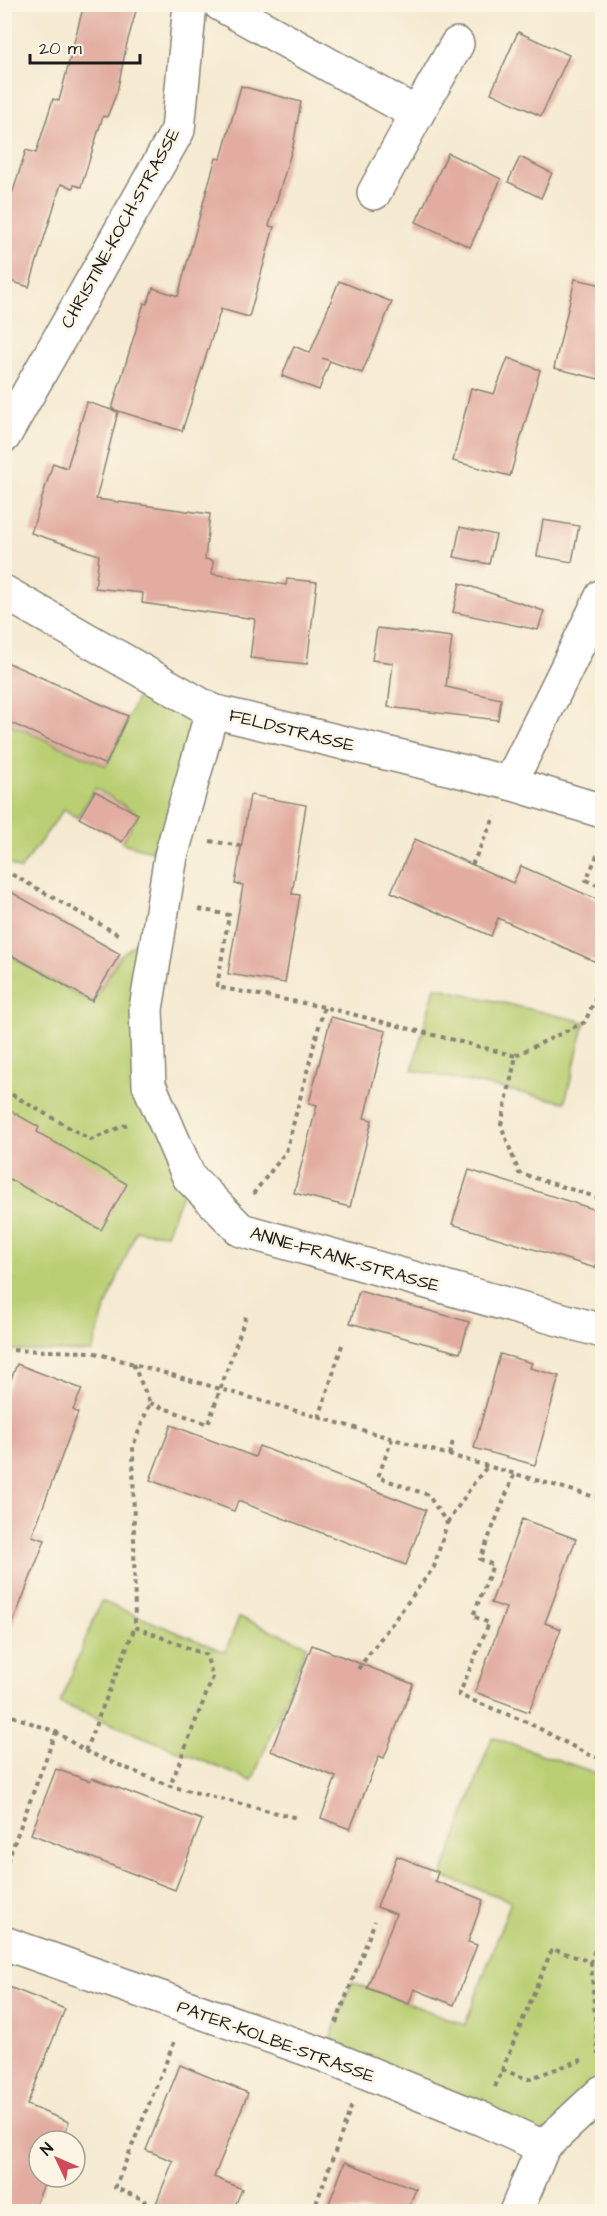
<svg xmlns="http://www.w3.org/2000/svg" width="607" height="2216" font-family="'Architects Daughter',sans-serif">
<rect width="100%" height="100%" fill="#fcf5e5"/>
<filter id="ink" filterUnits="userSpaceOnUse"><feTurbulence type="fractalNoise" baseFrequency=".0167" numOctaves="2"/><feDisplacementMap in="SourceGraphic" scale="12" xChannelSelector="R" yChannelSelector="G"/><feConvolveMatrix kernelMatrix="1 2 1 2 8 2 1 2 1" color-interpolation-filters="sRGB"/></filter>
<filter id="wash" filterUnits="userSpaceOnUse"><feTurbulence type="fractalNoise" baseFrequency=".008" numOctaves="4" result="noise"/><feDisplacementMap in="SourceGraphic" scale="24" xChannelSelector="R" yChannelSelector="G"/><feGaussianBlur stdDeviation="1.35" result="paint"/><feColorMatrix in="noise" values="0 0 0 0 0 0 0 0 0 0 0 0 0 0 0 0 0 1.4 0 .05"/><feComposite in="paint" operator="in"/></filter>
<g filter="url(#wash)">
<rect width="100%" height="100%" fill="#f5ead1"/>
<g fill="#bacf73" stroke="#6b7648" stroke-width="1.5">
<polygon points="148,674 212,711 171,856 122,843 138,814 95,788 77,818 64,809 20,870 5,861 4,716 10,719 9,724 106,766"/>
<polygon points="135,944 155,955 146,1009 189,1177 166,1234 136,1231 104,1312 92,1352 5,1350 5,953 92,1003 121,955"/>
<polygon points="435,987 585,1022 565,1102 412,1070"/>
<polygon points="101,1601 225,1652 239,1617 307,1645 252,1781 60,1703"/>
<polygon points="492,1737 602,1775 602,2094 543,2147 324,2055 352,1982 465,2025 511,1901 442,1876"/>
</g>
<g id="blocks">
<g fill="#e2ada0">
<polygon points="84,4 138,4 127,43 117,92 107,117 103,116 81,187 74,185 73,188 61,184 29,287 4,279 4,199 10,201 26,150 36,153 53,99 59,101"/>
<polygon points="518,32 569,55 541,116 491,93"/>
<polygon points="241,86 301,102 293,146 269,226 274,227 249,317 221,309 182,431 112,409 144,303 147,304 153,288 178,296 207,189 216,158 221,159"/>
<polygon points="448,153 501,179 470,247 416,222"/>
<polygon points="520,157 552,173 541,198 508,182"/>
<polygon points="575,279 603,285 603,380 554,368"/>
<polygon points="339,281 392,302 362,373 322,358 330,361 319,390 282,376 294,346 310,353"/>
<polygon points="508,358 540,370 510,476 453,461 471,388 494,394"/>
<polygon points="87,402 118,412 96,499 210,514 205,559 213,561 212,574 286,585 287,579 317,582 307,664 250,658 255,619 142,603 143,593 95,588 99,555 31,533 53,463 67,468"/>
<polygon points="543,520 579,526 572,562 537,556"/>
<polygon points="460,527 496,535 489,564 454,557"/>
<polygon points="460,583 544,611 538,630 453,612"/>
<polygon points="377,628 452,637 446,687 501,699 498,720 388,707 393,663 372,660"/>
<polygon points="4,661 128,716 106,765 4,720"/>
<polygon points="95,791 138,814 122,842 79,818"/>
<polygon points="250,795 306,805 292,894 300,895 285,983 228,974 243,885 235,884"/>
<polygon points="415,839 513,883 521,866 603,902 603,965 498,918 491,936 391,892"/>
<polygon points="4,888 120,954 92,1001 4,951"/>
<polygon points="331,1017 386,1031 364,1118 372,1120 350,1207 294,1193 317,1105 309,1103"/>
<polygon points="4,1107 39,1127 37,1132 127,1184 101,1230 4,1176"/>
<polygon points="469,1170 603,1212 603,1245 595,1268 452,1224"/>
<polygon points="359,1291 469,1322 460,1353 350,1323"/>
<polygon points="500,1354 532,1363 530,1368 559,1376 535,1465 474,1448"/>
<polygon points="17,1364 82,1389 73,1410 78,1413 32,1536 45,1540 7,1638 4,1637 4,1397"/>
<polygon points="171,1425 255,1457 259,1446 426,1510 406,1565 238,1501 234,1511 150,1480"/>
<polygon points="522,1519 576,1539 545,1623 561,1629 529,1712 475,1692 506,1608 491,1603"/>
<polygon points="312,1645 413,1684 384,1758 379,1756 350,1829 321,1818 336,1777 271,1751"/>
<polygon points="56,1769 90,1781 92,1778 202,1820 175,1890 31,1834"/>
<polygon points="397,1856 438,1872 435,1881 483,1900 468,1942 477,1945 454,2005 414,1989 409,2004 367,1988 396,1914 377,1907"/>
<polygon points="4,1985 65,2009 27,2105 69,2122 61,2141 39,2141 39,2177 47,2177 33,2211 4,2211"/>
<polygon points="180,2065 248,2093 214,2177 242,2189 233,2211 153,2211 173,2161 146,2150"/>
<polygon points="345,2162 416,2189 407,2211 326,2211"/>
</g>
</g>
</g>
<g filter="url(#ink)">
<use href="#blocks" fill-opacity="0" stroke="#888376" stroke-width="1.5"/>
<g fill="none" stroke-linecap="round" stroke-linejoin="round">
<g stroke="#888376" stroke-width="36">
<g id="minor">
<polyline points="220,4 417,114 374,193"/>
<polyline points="417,114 457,44"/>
<polyline points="4,436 178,130 190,4"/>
<polyline points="4,592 212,711 510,783 602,811"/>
<polyline points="212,711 171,856 146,1009 149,1085 189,1177 241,1230 602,1331"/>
<polyline points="510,783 602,596"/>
<polyline points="4,1943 324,2055 482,2119 543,2147"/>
<polyline points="516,2212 543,2147 602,2092"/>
</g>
</g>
<g stroke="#888376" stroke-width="4" stroke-dasharray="4.5 4.5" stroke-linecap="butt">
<polyline points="210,841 241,846"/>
<polyline points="601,847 586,880 602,887"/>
<polyline points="472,865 495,816"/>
<polyline points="4,870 121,936"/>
<polyline points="199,909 229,915 217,987 324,1007 516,1056 501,1125 519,1173 602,1199"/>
<polyline points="516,1055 585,1022 602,983"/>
<polyline points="4,1090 91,1140 128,1124"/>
<polyline points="253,1194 286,1152 324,1007"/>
<polyline points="4,1350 92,1352 602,1499"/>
<polyline points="133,1364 150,1403 133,1446 135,1627 206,1655 213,1677 170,1786"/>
<polyline points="150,1403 208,1424 246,1316"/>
<polyline points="319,1418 342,1345"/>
<polyline points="449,1455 454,1438"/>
<polyline points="514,1475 480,1559 493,1565 473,1616 489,1623 459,1695 529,1723 587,1754 602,1759"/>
<polyline points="447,1523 476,1480 487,1467"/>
<polyline points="358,1669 434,1567 447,1523 428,1495 378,1477 392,1439"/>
<polyline points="4,1713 56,1732 85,1751 170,1786 297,1818"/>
<polyline points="85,1751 135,1627"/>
<polyline points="4,1870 56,1732"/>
<polyline points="591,1962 598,2055"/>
<polyline points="336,2023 375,1921"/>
<polyline points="502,2070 528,2079 582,2060"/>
<polyline points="495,2087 552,1949 591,1962 602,1926"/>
<polyline points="140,2212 145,2200 115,2188 175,2040"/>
<polyline points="313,2212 352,2105"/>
</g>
<use href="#minor" stroke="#fff" stroke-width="33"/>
</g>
</g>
<g text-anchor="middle" stroke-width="5" stroke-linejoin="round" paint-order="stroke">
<g font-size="18" fill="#1c1c1c" stroke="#fcf5e5">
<text transform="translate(120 228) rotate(-61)" y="6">CHRISTINE-KOCH-STRASSE</text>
<text transform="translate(292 730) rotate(14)" y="6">FELDSTRASSE</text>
<text transform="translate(345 1259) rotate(16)" y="6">ANNE-FRANK-STRASSE</text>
<text transform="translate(276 2041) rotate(20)" y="6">PATER-KOLBE-STRASSE</text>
</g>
</g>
<rect width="607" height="2216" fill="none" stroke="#fcf5e5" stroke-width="24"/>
<g transform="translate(57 2159) rotate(314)"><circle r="28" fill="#fcf5e5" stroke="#a29e95" stroke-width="1.5"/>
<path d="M0-4.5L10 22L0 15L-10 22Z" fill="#d1495b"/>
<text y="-9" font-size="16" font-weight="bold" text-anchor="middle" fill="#1c1c1c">N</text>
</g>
<path d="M30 54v9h110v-9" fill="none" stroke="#1c1c1c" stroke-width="3"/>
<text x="39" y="54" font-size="18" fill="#1c1c1c" stroke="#fcf5e5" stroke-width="4.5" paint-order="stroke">20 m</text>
</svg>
